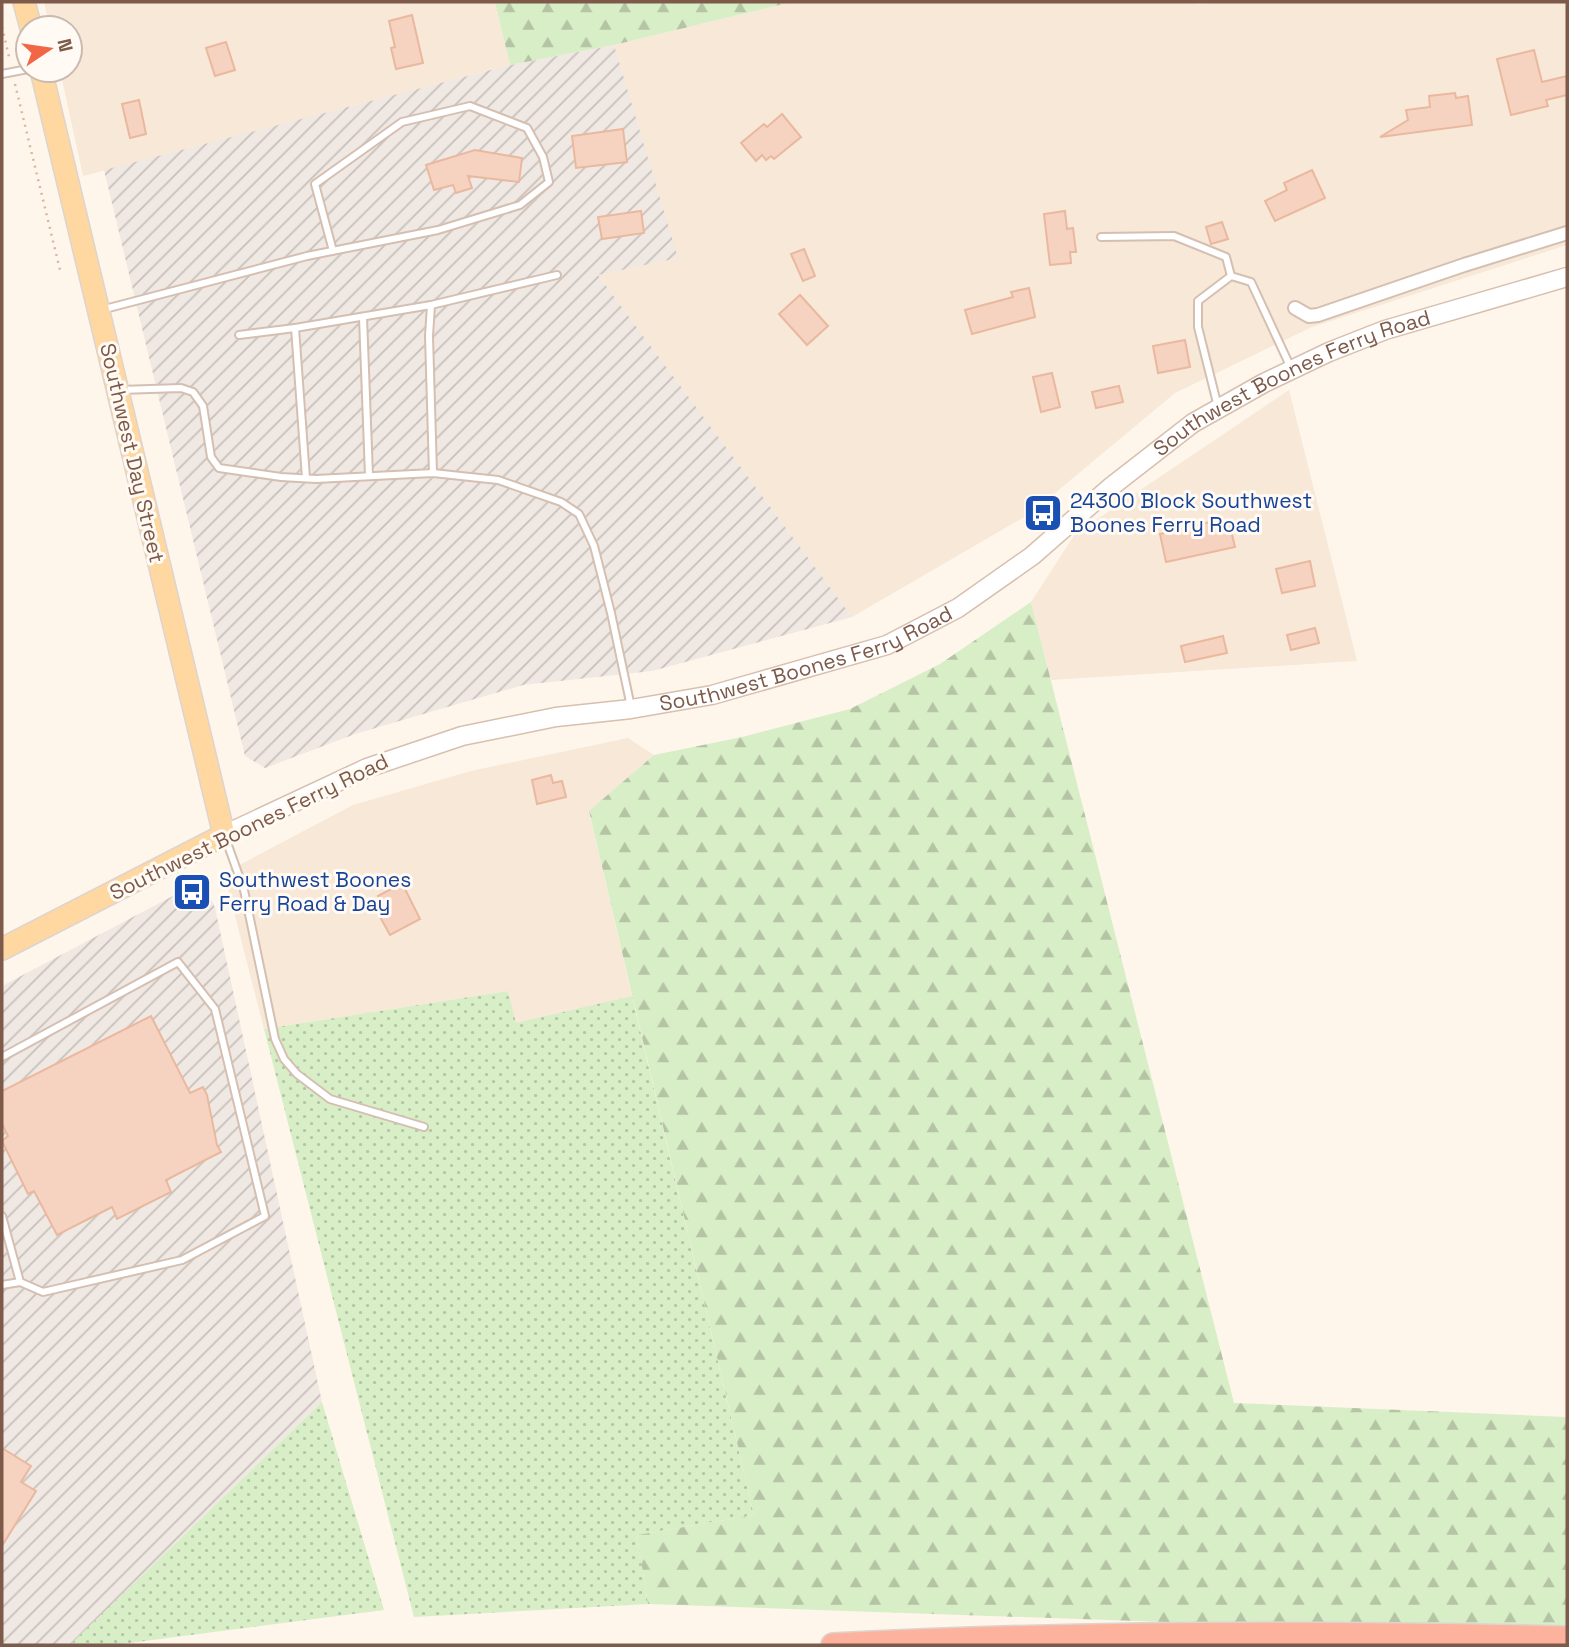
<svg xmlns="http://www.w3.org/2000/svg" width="1569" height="1647" font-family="'Space Grotesk',sans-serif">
<defs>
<pattern id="industrial-furrows" width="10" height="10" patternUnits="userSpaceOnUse" patternTransform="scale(1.75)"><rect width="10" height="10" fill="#f0e9e3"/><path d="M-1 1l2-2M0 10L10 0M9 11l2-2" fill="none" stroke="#c8c0ba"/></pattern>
<pattern id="grass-dots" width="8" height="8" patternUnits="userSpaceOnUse" patternTransform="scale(1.75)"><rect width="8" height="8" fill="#d8eec7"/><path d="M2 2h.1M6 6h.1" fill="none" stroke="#b4c4a4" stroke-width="1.8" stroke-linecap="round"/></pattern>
<pattern id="forest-firs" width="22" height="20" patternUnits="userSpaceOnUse" patternTransform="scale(1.75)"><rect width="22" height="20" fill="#d8eec7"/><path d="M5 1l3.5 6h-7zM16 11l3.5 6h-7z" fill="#b4c4a4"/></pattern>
</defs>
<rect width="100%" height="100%" fill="#fef6eb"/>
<g fill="#f7e8d8">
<polygon points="44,2 495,2 510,65 83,176 60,70 70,70 70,28 50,28"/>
<polygon points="792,2 1195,2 1196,4 1222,2 1567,2 1567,245 1312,327 1175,393 1031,513 852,617 598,275 677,258 614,45"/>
<polygon points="1289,390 1357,661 1051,680 1031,602 1075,534"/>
<polygon points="628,738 654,755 589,812 632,996 516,1025 508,991 264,1029 224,873 353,805 471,771"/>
</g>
<g fill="url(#industrial-furrows)">
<polygon points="614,45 678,258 598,275 852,617 652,671 523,685 355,734 265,768 245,756 104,170 510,65"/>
<polygon points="188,888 207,889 215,908 322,1402 70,1645 2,1645 2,986"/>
</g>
<g fill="url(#grass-dots)">
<polygon points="508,991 516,1023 632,996 754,1515 637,1535 648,1604 414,1617 264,1029"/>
<polygon points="322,1402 384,1610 114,1645 70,1645"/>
</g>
<g fill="url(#forest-firs)">
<polygon points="495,2 792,2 614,45 510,65"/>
<polygon points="1031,602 1234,1403 1567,1417 1567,1636 648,1604 637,1535 754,1515 589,811 654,755 742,737 850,709 940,664"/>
</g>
<g fill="#f6d3c0" stroke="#eab89e" stroke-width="2">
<polygon points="412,15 423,63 396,69 391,48 395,47 389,21"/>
<polygon points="226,42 235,70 215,76 206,48"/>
<polygon points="1534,50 1542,82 1567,76 1567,95 1546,100 1548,106 1511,115 1497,59"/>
<polygon points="1455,93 1456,98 1468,96 1472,125 1380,137 1408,120 1406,110 1430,107 1429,96"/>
<polygon points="139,100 146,134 130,138 122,104"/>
<polygon points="782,114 801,137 774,159 771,156 766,160 762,155 756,161 741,143 764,124 767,127"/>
<polygon points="623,129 627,162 576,168 572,136"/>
<polygon points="475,150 522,158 519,182 468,176 472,188 456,193 453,185 434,190 426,165"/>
<polygon points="1312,170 1325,198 1275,221 1265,201 1287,190 1284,183"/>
<polygon points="641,211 644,233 602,239 598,217"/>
<polygon points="1065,211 1067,229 1073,228 1076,252 1070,252 1071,263 1050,265 1044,214"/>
<polygon points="1222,222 1228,239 1211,244 1206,227"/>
<polygon points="804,249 815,276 803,281 791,254"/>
<polygon points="1029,288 1035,317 972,334 965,310 1013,297 1011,292"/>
<polygon points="800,295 828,326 807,345 779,314"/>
<polygon points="1185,340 1190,367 1158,373 1153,346"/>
<polygon points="1052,373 1060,407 1041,412 1033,377"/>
<polygon points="1119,386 1123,402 1096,408 1092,392"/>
<polygon points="1214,521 1215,525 1229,522 1235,547 1166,562 1160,534"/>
<polygon points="1310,561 1315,586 1282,593 1276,569"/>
<polygon points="1315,628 1319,643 1291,650 1287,635"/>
<polygon points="1223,636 1227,653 1185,662 1181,646"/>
<polygon points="551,775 553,783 562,781 566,797 537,804 532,780"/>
<polygon points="402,883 420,919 390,935 379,915 386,911 378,896"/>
<polygon points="151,1016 190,1093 203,1087 207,1095 217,1145 221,1152 166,1180 171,1192 117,1219 112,1207 57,1235 34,1191 28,1194 2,1141 8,1136 2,1124 2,1091"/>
<polygon points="2,1448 31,1466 21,1482 36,1491 2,1546"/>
</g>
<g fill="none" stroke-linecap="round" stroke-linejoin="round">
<g stroke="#d5bfb1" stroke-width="10">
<g id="service">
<polyline points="2,74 28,69"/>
<polyline points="1101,237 1174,236 1226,257 1231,276"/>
<polyline points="101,310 307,256 438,230 520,205 549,182 543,157 527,128 470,106 402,122 315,184 333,251"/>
<polyline points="363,317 369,476"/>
<polyline points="239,335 295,328"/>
<polyline points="120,390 181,388 193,392 203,406 211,457 219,468 281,477 316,479 433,473 498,480 561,502 579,514 594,546 611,613 631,707"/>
<polyline points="1218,407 1198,327 1198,301 1231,276 1251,282 1291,368"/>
<polyline points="433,473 429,336 431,305 557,275"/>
<polyline points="306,478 295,328 431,305"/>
<polyline points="225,837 244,890 275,1039 284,1059 297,1074 330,1099 424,1127"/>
<polyline points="2,1057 178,962 215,1009 265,1216 182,1260 43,1292 20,1282 2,1285"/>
<polyline points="2,1216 20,1282"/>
</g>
</g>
<g stroke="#d5bfb1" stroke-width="16">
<polyline id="minor" points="1295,308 1309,316 1318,315 1464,265 1567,233"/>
</g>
<g stroke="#d8bfae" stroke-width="21">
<g id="secondary">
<path id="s1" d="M 224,835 L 367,768 L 462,736 L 556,717 L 631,709 L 712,695 L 887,645 L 958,608 L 1032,556 L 1112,486 L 1193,423 L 1264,383 L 1329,352 L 1385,330 L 1567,277"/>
</g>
</g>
<g stroke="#ddd4d0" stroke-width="24">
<g id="primary">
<polyline points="24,2 31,28"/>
<polyline points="2,949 224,835 41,70"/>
</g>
</g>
<g stroke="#ddd4d0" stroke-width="26">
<path id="motorway" d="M 833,1645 C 1078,1632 1322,1632 1567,1638"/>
</g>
<g stroke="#dcb6a1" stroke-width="2.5" stroke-dasharray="2 5" stroke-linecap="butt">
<polyline points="2,27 10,61"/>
<polyline points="15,84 60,270"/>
</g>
<use href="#service" stroke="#fff" stroke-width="6"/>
<use href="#minor" stroke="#fff" stroke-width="12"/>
<use href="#secondary" stroke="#fff" stroke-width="18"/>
<use href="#primary" stroke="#ffd8a1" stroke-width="21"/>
<use href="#motorway" stroke="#fdb29d" stroke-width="23"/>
</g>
<defs>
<g id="bus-square" transform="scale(2.0125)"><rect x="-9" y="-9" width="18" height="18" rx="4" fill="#1a4fb4" stroke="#fffaf3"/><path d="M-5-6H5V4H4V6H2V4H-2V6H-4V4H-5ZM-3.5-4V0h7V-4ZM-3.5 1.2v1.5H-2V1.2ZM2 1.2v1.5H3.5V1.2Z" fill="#fff"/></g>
</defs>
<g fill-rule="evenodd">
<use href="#bus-square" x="1043" y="513"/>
<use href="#bus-square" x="192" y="892"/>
</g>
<g text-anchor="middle" stroke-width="6" stroke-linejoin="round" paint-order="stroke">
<g font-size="21" fill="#7d5a4a" stroke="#fffaf3">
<text dy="7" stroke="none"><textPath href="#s1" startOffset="1180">Southwest Boones Ferry Road</textPath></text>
<text transform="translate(132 453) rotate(77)" y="7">Southwest Day Street</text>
<text dy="7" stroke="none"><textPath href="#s1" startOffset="612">Southwest Boones Ferry Road</textPath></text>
<text transform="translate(249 827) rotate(-26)" y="7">Southwest Boones Ferry Road</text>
</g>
<g font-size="21" fill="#164399" stroke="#fffaf3" text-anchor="start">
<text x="1070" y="508">24300 Block Southwest<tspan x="1070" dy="24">Boones Ferry Road</tspan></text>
<text x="219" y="887">Southwest Boones<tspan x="219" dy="24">Ferry Road &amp; Day</tspan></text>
</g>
</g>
<rect width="1569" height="1647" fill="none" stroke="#7d5a4a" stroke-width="7"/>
<g transform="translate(49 49) rotate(77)"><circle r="33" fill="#fffaf3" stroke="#cbbaaf" stroke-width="2"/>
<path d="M0-5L12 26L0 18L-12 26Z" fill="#f16647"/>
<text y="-10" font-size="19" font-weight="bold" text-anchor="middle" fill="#7d5a4a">N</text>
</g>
</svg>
